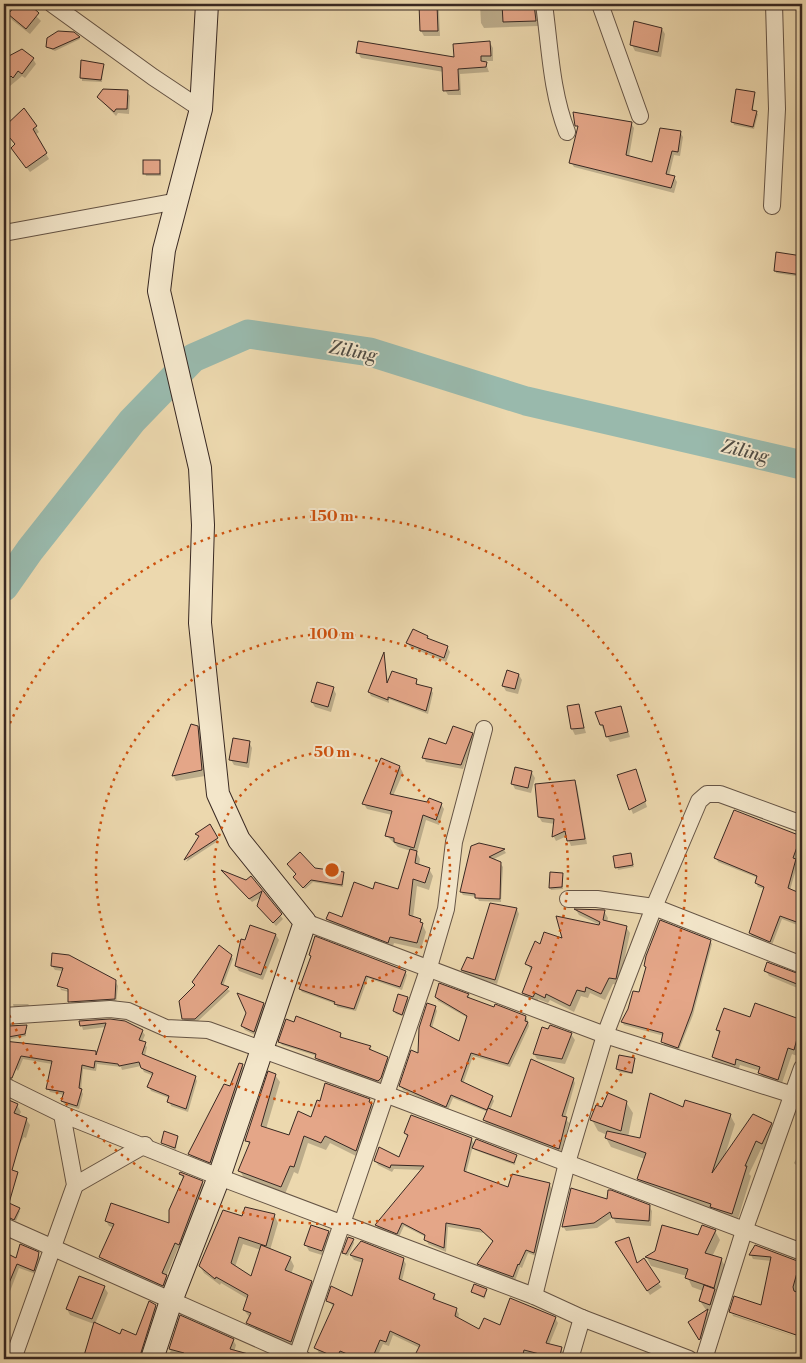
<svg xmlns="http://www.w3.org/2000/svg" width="806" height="1363" font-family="'Libre Bodoni',serif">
<rect width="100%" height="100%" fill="#ecd8ae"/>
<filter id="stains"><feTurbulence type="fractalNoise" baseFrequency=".004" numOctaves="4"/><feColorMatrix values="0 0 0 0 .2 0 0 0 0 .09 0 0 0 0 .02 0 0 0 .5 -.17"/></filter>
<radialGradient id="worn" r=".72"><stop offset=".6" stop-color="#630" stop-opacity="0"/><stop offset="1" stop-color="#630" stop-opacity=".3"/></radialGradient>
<g fill="#0003" fill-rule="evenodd">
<polygon points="18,4 24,4 41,21 30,34 12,20 9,14"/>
<polygon points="480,4 537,4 538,26 484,28 481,23"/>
<polygon points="436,5 439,11 440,36 424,36 421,31"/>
<polygon points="662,29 665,34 661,57 635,51 632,45"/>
<polygon points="79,37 80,39 55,51 47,47"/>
<polygon points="490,43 493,48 493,61 485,61 489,72 460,74 461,95 448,95 445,90 444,72 361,58 358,53 455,58"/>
<polygon points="7,58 33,59 36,64 25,78 22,76 4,91 4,63"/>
<polygon points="82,62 103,65 102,82 82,81"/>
<polygon points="127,92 130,96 129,114 118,113 116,116 98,97"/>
<polygon points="754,93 753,111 758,114 754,129 734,125 733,122"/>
<polygon points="24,110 39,132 35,135 49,159 30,172 15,153 16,145 4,130"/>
<polygon points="631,123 634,128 629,157 653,163 680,132 683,137 680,156 674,155 669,176 674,177 677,182 674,193 574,167 571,162 579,129 577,125"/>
<polygon points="159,161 161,176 146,176 145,173"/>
<polygon points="776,260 802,263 802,277 776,273"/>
<polygon points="427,637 429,640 447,647 450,652 446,662 410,647 408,643"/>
<polygon points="384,655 388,683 416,680 418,686 431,690 433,693 428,714 389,699 389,703 371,696 369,692"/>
<polygon points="519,675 522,680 518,694 506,691 503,686"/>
<polygon points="333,688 336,694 331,712 315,707 312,702"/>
<polygon points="578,705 586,733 575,735 572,729 569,707"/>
<polygon points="621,707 630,737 610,742 601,725"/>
<polygon points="197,727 200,733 205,776 176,781 173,775"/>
<polygon points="472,734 474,738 463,769 426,762 424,758"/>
<polygon points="249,742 252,748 249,768 234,765 231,760"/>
<polygon points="381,760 400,767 403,773 393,796 428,804 441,804 444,809 439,825 426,820 417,853 420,859 419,866 429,869 433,876 429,890 417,886 413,918 420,920 426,932 421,949 394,943 392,949 332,926 328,919 343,919 374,891 399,890 411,851 398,847 386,835 392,815 367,809 364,804"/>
<polygon points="635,770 647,807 633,814 619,776"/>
<polygon points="532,773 535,778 531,793 515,789 512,783"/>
<polygon points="574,781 577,786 587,844 571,846 567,836 556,841 554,837 555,824 542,822 539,817"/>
<polygon points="735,811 802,837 802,860 799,859 790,890 802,894 802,927 782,919 772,945 752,937 750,933 765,889 758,887 756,883 758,878 718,862 716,858"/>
<polygon points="209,826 218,841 186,862 200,837 197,834"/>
<polygon points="480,844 504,850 506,853 492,860 500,863 503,867 501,902 479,901 477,897 463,895 461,892"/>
<polygon points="630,854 634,867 618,870 615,857"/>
<polygon points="314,869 344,873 343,887 313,882 305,889 296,879"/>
<polygon points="223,872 247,881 250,878 283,919 276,926 258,906 261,897 252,902"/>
<polygon points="563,875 563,889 551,890 550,888"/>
<polygon points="491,904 517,909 519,914 497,984 465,975 462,970 473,961"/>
<polygon points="576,910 604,911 608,918 607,922 626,927 630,933 619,985 613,984 605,1000 590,993 588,998 581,996 574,1012 550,1000 548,1003 538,999 537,1003 527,999 523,993 532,971 527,964 541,945 563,940 600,925 579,915"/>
<polygon points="276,935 279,940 263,980 239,971 236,966 246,941"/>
<polygon points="710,941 712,944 693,1015 679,1050 664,1045 664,1036 624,1025 622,1022 640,994 647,969 645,966"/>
<path d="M 53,955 L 115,981 L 118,986 L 116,1004 L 72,1006 L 69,992 L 61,990 L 59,985 L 63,971 L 55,970 L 52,966 ZM 60,985 L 74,990 L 73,992 L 60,988 Z"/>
<polygon points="310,955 405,972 407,975 402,990 368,978 356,1011 337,1007 336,1004 302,992 300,989 312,958"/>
<polygon points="231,956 233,959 223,986 230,991 197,1022 185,1022 183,1018 195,985 193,982"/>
<polygon points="766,971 802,975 802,990 769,976"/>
<polygon points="440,985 468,995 471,1000 526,1017 528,1021 529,1026 510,1067 473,1056 463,1084 492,1097 494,1101 490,1110 512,1118 573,1079 575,1083 565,1118 569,1123 561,1153 487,1125 484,1120 488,1112 453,1098 448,1110 403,1090 401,1086 419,1055 435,1007 437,1011 432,1028 460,1043 468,1018 438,1001 436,997"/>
<polygon points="407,998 409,1000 403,1016 396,1014 394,1011"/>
<polygon points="13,1004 28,1004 30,1006 14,1008"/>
<polygon points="263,1004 266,1009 257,1036 245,1030 242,1026"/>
<polygon points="751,1018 802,1022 802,1038 797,1056 792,1054 781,1086 763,1080 760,1071 740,1065 738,1071 717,1063 713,1057 720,1035 717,1030"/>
<polygon points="110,1020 142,1031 145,1035 142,1042 147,1047 145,1056 195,1077 197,1081 188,1112 171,1106 169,1098 151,1091 149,1087 154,1076 144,1072 141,1066 122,1070 121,1067 97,1064 96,1071 83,1069 81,1090 83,1094 79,1109 65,1105 62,1101 64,1095 50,1092 48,1089 52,1064 23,1059 18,1071 10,1062 9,1042 95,1052 97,1055 106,1027 83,1030 81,1022"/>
<polygon points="295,1023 340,1034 342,1039 370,1047 372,1051 387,1058 389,1061 380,1084 318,1061 317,1056 282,1045 280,1042"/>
<polygon points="26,1026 26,1036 11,1039 10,1036"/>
<polygon points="571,1034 575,1040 565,1064 537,1059 534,1054"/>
<polygon points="634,1059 633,1074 619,1072 617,1069"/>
<polygon points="242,1065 245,1070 213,1167 193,1159 190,1154 231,1088"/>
<polygon points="4,1074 13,1079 13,1080 4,1081"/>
<polygon points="275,1075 280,1082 266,1129 289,1137 312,1119 369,1100 376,1111 360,1158 330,1143 326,1150 308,1143 298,1174 294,1172 285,1194 244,1178 240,1171 250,1146 247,1140"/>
<polygon points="4,1100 17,1105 21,1112 19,1116 26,1119 30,1125 26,1138 24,1137 4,1172"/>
<polygon points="626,1102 633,1113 628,1137 641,1139 683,1108 730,1115 735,1124 725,1155 771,1124 776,1133 767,1152 761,1149 749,1174 751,1176 737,1222 643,1187 638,1178 645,1159 611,1147 606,1138 607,1135 598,1131 592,1120 602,1109"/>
<polygon points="405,1133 471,1139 475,1145 516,1156 515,1165 475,1150 473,1146 466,1173 509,1189 549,1184 552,1189 536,1256 528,1253 522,1268 520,1267 515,1281 481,1268 479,1264 493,1242 484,1233 448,1227 446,1252 428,1244 426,1237 404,1226 399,1237 379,1229 376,1225 422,1170 394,1169 392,1172 378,1165 375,1160 400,1159 408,1138"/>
<polygon points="177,1137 176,1150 162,1143"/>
<polygon points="802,1148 802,1171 794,1163"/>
<polygon points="181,1174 202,1182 205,1188 182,1250 178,1248 166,1277 168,1281 166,1290 103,1262 100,1256 114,1228 109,1226 106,1221 171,1225 184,1180"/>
<polygon points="799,1186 802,1187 802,1227 798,1230"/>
<polygon points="608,1201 649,1206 652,1211 651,1226 616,1223 613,1217 597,1228 566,1231 563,1226"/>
<polygon points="5,1202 20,1211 16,1221 4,1216"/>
<path d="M 274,1215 L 278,1223 L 270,1250 L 290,1258 L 294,1266 L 291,1274 L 311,1282 L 315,1289 L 295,1348 L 252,1330 L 248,1323 L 250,1318 L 244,1310 L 248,1299 L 221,1283 L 220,1285 L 204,1273 L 200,1266 L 243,1218 ZM 243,1244 L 261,1250 L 252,1278 L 235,1267 Z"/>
<polygon points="715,1231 720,1240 712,1257 721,1259 726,1268 715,1313 706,1310 700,1301 703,1291 692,1287 687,1276 651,1266 647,1258 656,1252"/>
<polygon points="328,1232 331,1238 325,1256 309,1251 306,1245"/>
<polygon points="628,1238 637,1264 662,1287 650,1295 617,1243"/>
<polygon points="353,1240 354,1243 348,1256 345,1255 344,1253"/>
<polygon points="362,1243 403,1259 406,1264 402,1281 434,1295 437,1302 456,1309 459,1314 458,1319 480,1330 555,1318 558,1323 549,1345 561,1349 564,1354 563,1359 415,1359 420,1348 393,1335 389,1346 383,1344 376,1359 336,1359 319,1353 316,1348 334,1307 328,1301 353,1297 363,1263 354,1260 351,1256"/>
<polygon points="755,1246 799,1263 802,1267 796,1293 802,1295 802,1335 732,1311 732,1314 802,1339 733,1316 731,1311 762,1306 771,1261 753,1259 751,1255"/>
<polygon points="38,1253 40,1258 36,1274 19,1268 4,1307 4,1254 17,1259"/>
<polygon points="104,1287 108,1293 95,1324 121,1335 137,1336 155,1306 158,1310 141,1359 85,1359 94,1324 70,1315 67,1309"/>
<polygon points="486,1290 485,1299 472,1292"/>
<polygon points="708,1311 710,1316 703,1344 690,1322"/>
<polygon points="181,1317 233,1340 236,1345 232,1359 168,1359"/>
<polygon points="4,1334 9,1340 6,1359 4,1359"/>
<polygon points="802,1344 802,1359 797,1359"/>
</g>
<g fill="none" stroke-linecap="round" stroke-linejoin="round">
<polyline stroke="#99b9ac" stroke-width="29" points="4,587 30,550 132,421 193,358 248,334 370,352 526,401 802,465"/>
</g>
<g fill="#e4a688" stroke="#382822">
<polygon points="17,4 29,4 39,13 26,29 8,14"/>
<polygon points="419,4 437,4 438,31 420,31"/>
<polygon points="502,4 534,4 536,21 503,22"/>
<polygon points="634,21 662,28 658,52 630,45"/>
<polygon points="58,31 74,32 80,37 53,49 46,47 47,38"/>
<polygon points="358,41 454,57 453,44 490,41 491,56 481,56 481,61 487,62 486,67 458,69 459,90 443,91 442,67 356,53"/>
<polygon points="22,49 34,58 22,74 18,71 13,78 11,76 4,83 4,61 7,57"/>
<polygon points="81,60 104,64 101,80 80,78"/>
<polygon points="103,89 128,90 127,109 116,109 114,112 97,97"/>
<polygon points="736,89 755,92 752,110 757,111 753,127 731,122"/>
<polygon points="24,108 37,126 33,129 47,153 26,168 11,148 15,144 4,131 4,127"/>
<polygon points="573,112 632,122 626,155 652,162 660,128 681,131 678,152 672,151 666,174 675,176 671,188 569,163 578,126 575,126"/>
<rect x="143" y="160" width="17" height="14"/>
<polygon points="776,252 802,256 802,275 774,271"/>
<polygon points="413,629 428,636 427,638 448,646 444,658 406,643"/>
<polygon points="384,652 387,683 392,671 417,679 416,684 432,688 426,711 388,697 388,700 368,692"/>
<polygon points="507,670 519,674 515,689 502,686"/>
<polygon points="317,682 334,687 328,707 311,702"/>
<polygon points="579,704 584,728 571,729 567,706"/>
<polygon points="621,706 628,732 606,737 603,725 600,725 595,712"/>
<polygon points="191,724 198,726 202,770 172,776"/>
<polygon points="453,726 473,733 461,765 422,758 429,738 446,744"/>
<polygon points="233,738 250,741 247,763 229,760"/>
<polygon points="381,758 400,766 390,794 427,802 429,798 442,803 436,820 423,815 414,848 394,842 394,838 385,836 392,811 362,804"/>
<polygon points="515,767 532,771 528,788 511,784"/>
<polygon points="636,769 646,801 629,810 617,775"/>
<polygon points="575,780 585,839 567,841 565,831 552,837 554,819 538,817 535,784"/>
<polygon points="734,810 801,836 793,858 796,859 788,888 802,894 802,924 780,916 770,942 749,933 764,887 755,883 757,876 714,858"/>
<polygon points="210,824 218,838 184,860 199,836 195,834"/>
<polygon points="479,843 505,849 489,857 501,862 500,899 475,898 475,894 460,892 471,846"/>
<polygon points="410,849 417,851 415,863 430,868 425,883 413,879 409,915 421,919 420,922 423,923 417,943 390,937 388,943 326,919 329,912 342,917 354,882 373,889 375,882 398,889"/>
<polygon points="300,852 315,868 344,872 342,885 311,880 303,888 293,877 296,874 287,864"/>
<polygon points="631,853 633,865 615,868 613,856"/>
<polygon points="221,870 246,880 251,876 282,914 273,923 257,906 262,891 249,899"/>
<polygon points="550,872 563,873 562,887 549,888"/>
<polygon points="490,903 517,908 495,980 461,970 467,957 473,959"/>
<polygon points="574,909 605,910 603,920 627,926 616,979 609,978 601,994 586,987 585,992 577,990 570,1006 546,994 545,998 535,993 533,997 522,993 532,967 525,964 535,941 540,944 544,932 562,938 556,916 599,925 600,922"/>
<polygon points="660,920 711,940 692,1011 678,1048 661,1042 663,1033 621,1022 628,1009 633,991 639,992 646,967 644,966 646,956"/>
<polygon points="250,925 276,934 261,975 235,966 241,939 245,940"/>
<polygon points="315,936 406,971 400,987 366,976 354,1009 334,1004 335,1002 299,989 311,956 309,955"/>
<polygon points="219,945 232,955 221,984 229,987 195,1019 182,1019 179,1001 195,985 192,982"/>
<polygon points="52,953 69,955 116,980 115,999 68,1002 68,989 57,986 63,968 51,966"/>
<polygon points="767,962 802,975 802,986 764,971"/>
<polygon points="439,983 469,994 467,997 494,1007 495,1004 526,1016 525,1021 528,1022 508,1064 471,1053 461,1081 493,1096 487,1110 451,1095 446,1107 399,1086 411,1050 418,1053 419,1028 427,1003 436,1006 430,1026 459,1041 467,1016 435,997"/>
<polygon points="237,993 264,1003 254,1032 241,1026 246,1013"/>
<polygon points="398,994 408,997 402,1015 393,1011"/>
<polygon points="755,1003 802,1020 794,1050 788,1048 778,1080 758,1073 760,1067 736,1059 735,1065 712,1057 720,1031 716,1030 724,1008 750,1017"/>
<polygon points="296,1016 341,1033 340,1037 371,1046 369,1049 388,1057 381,1078 378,1081 315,1058 316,1054 278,1042 286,1019 294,1022"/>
<polygon points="110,1019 125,1021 143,1030 139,1040 146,1042 142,1054 196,1076 186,1109 167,1102 169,1096 147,1087 153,1073 141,1068 139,1062 119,1066 118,1064 95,1061 94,1068 82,1065 79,1088 82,1089 77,1106 61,1101 64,1092 46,1089 52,1061 21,1056 12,1078 4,1078 4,1041 96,1051 96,1055 106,1023 80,1026 79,1021"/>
<polygon points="27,1025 25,1034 8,1037 9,1026"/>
<polygon points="550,1025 572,1033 562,1059 533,1054 542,1027 548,1029"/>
<polygon points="619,1055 635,1058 632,1073 616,1069"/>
<polygon points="531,1059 574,1078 562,1116 567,1117 559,1149 483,1120 488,1108 511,1117"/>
<polygon points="239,1063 243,1064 210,1163 188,1154 224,1084 230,1086"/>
<polygon points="268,1071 276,1074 261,1126 289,1135 298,1111 311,1117 317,1100 320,1101 325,1083 370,1099 369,1102 372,1103 356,1151 325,1136 321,1143 304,1136 294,1167 290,1166 281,1187 238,1171 250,1142 245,1141"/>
<polygon points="608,1093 627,1101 621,1131 590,1120 596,1105 602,1107"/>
<polygon points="650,1093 683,1107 685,1100 731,1114 712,1173 753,1114 772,1123 762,1144 756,1141 745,1166 747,1166 732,1214 710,1207 711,1204 637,1179 646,1153 605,1138 607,1131 640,1138"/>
<polygon points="4,1098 18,1104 14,1113 27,1118 12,1170 18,1172 9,1203 20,1208 14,1220 4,1215"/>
<polygon points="411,1115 472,1138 464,1171 508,1187 512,1174 550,1183 534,1253 526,1250 519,1265 518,1264 513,1277 477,1264 493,1241 480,1229 446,1223 444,1248 424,1240 425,1235 402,1223 397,1234 375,1225 424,1166 391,1165 390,1168 374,1161 379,1147 399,1157 408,1135 404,1133"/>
<polygon points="164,1131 178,1136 175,1148 161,1143"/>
<polygon points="476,1139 517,1155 514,1163 472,1148"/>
<polygon points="180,1172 203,1181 179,1245 175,1243 162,1273 167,1275 163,1286 99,1257 114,1224 105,1221 111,1203 169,1223 169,1210 184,1176 179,1174"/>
<polygon points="571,1188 607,1199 608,1190 611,1190 650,1205 649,1221 612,1218 610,1212 594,1223 562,1227"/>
<polygon points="245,1207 275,1214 266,1246 239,1237 231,1263 251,1276 261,1245 291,1257 285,1270 312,1281 291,1342 246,1323 251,1313 243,1310 248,1295 216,1277 215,1279 199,1266 223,1210 242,1216"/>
<polygon points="311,1225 329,1231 322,1251 304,1245"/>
<polygon points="662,1225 698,1235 702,1225 716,1230 705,1253 722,1258 714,1288 685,1278 688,1269 645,1257 655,1251"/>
<polygon points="348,1237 354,1239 346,1254 342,1253"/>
<polygon points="629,1237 637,1263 644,1258 660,1282 647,1291 615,1242"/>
<polygon points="361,1241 404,1258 399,1279 435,1294 433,1299 457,1308 455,1316 479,1329 484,1318 500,1325 510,1298 556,1317 546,1343 562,1347 559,1359 524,1350 522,1359 413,1359 420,1345 390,1331 386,1342 380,1340 372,1359 359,1359 340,1351 337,1358 314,1348 334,1304 326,1301 331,1286 352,1296 363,1259 350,1255"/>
<polygon points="20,1244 39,1252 38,1258 34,1271 17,1264 4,1295 4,1252 16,1258"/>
<polygon points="755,1245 800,1262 793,1287 794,1291 802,1294 802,1337 729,1312 734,1296 761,1305 771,1257 749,1255"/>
<polygon points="79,1276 105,1286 92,1319 66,1309"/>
<polygon points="474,1284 487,1289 484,1297 471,1292"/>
<polygon points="704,1285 715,1289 710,1305 699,1301"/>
<polygon points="149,1301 156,1305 139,1359 83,1359 94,1322 120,1334 122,1329 136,1335"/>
<polygon points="708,1309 700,1339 699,1340 688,1322"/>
<polygon points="180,1315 234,1339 230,1349 252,1355 252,1359 182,1359 184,1353 169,1349"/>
</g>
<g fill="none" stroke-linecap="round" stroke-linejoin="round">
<g stroke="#655445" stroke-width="18">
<g id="minor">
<polyline points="52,4 153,77 201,109"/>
<path d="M 544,4 C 550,47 551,91 567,132"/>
<polyline points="600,4 640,116"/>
<polyline points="772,206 777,109 774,4"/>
<polyline points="4,233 178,201"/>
<polyline points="568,899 597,899 654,907 802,965"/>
<polyline points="305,922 605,1035 793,1095 802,1095"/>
<polyline points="4,1016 110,1009 128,1011 166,1028 208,1030 385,1094 802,1252"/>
<polyline points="7,1087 62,1114 219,1177 534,1296 582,1318 689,1359"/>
<polyline points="75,1185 145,1145"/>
<polyline points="4,1226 303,1359"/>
<polyline points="534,1296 567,1163 605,1035 654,907 699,801 707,794 720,794 802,824"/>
<polyline points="13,1359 75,1185 62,1114"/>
<polyline points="296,1359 429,967 446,909 454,842 484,729"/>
<polyline points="570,1359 582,1318"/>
<polyline points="704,1359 744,1231 802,1068"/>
</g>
</g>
<g stroke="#382822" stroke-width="24">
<polyline id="secondary" points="152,1359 171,1301 219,1177 305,922 239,840 218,794 200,623 203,525 200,468 159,291 164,250 201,109 207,4"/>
</g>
<use href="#minor" stroke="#f3e6ca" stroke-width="16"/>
<use href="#secondary" stroke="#f3e6ca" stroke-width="22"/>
</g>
<g fill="none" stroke="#ce520f" stroke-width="2.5" stroke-dasharray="2.5 5">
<circle cx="332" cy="870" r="118"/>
<circle cx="332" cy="870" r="236"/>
<path d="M4 737A354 354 0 1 1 4 1003"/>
</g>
<g text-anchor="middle" stroke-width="4" stroke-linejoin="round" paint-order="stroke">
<g font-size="18" font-style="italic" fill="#504c44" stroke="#f3e6ca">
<text transform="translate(353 351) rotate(10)" y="6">Ziling</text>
<text transform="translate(745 451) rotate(13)" y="6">Ziling</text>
</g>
</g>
<circle cx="332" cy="870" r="8" fill="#ce520f" stroke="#f3e6ca" stroke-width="2.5"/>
<g font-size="15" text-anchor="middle" font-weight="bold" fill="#ce520f" stroke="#f3e6ca" stroke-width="4" stroke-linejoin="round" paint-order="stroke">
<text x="332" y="521">150 m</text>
<text x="332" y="639">100 m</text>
<text x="332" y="757">50 m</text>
</g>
<rect width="806" height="1363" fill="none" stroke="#ecd8ae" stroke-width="20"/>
<rect x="5" y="5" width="796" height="1353" fill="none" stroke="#382822" stroke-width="2.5"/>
<rect x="10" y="10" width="786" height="1343" fill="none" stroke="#382822"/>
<rect width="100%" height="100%" filter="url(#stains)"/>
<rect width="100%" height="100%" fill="url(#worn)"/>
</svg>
